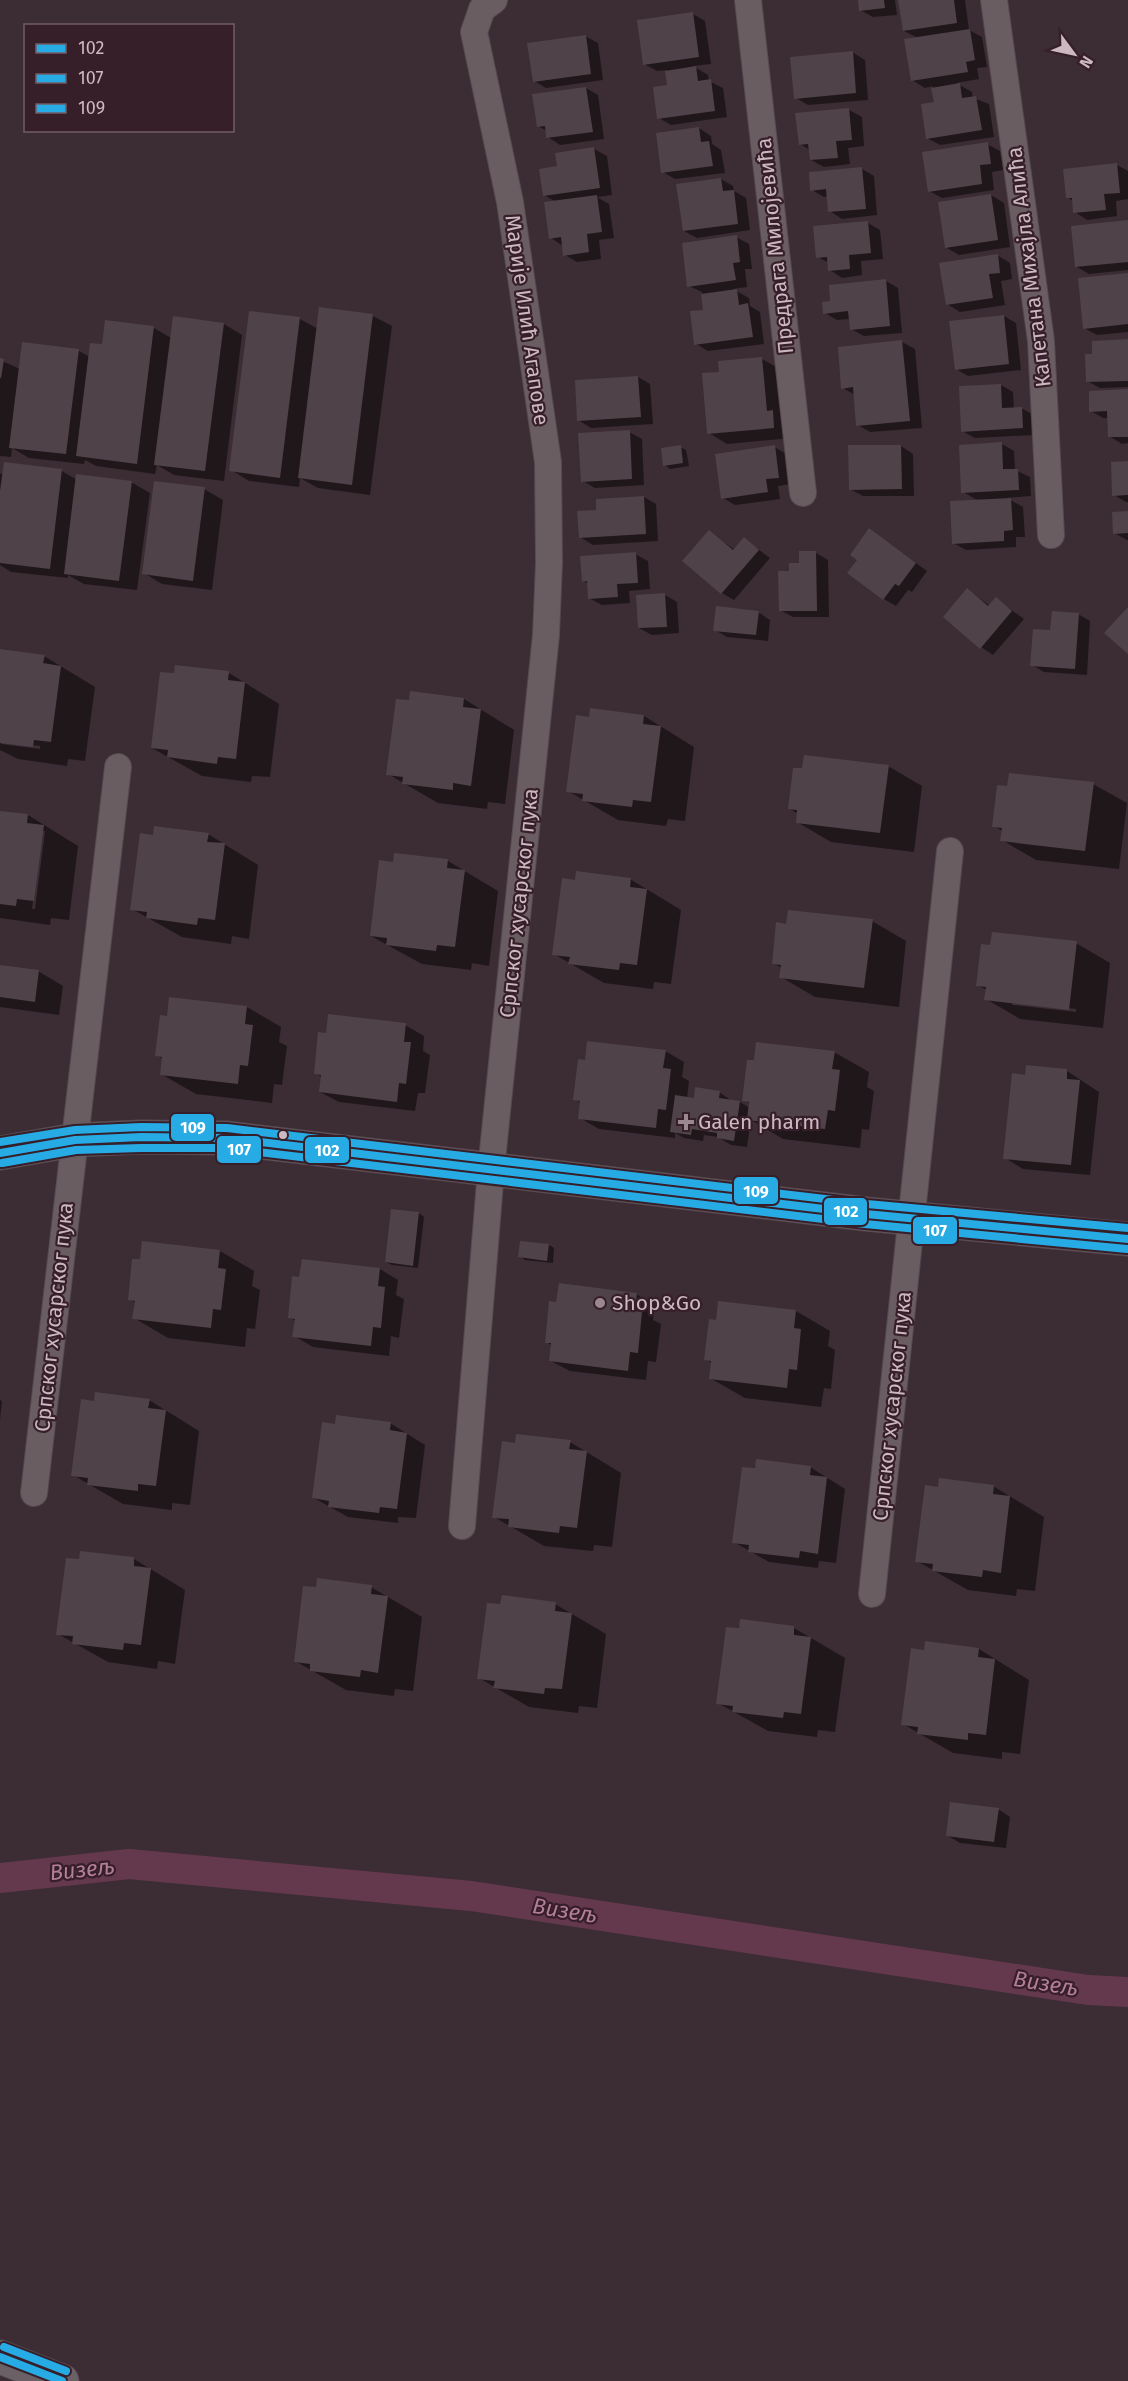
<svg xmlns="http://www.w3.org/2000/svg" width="1128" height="2381" font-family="'Fira Sans',sans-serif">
<rect width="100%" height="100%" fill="#3c2c34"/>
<g fill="#0007" fill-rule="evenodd">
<polygon points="859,0 895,0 897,15 873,17 860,10"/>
<polygon points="899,0 965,0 969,30 982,37 987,67 977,68 979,79 956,83 972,92 973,98 989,104 994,137 940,145 927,138 935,103 933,86 925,88 912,80 918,38 904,31"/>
<polygon points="693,14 705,21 711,64 693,66 708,75 709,81 723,88 727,117 671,125 659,118 669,86 667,70 657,71 644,64"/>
<polygon points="585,36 598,43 603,80 546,88 534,81"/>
<polygon points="852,52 865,60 868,100 808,105 796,98"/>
<polygon points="586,88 598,95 604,139 560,145 548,137 547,131 538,126"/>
<polygon points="849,110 862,117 864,146 848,148 850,164 824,167 811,160 810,150 800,144"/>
<polygon points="699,128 711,136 712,144 721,150 725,173 675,179 663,172"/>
<polygon points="987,144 1000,151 1003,170 992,172 994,190 942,198 929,191"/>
<polygon points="594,149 607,156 612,195 597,197 609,204 614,238 599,240 601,259 577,262 565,255 563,246 551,238 556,202 544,195"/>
<polygon points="1117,165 1128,171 1128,199 1116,201 1117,216 1087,220 1075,212 1073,201 1067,197"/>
<polygon points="862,169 874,176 877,215 842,219 830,211 828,196 824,197 812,190"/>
<polygon points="721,179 733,186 734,191 746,198 750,230 697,238 684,231"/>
<polygon points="991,195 1004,203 1010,247 959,255 947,248"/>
<polygon points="1128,222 1128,270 1089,274 1077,267"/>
<polygon points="868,223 880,230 883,259 861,261 862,275 842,278 830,270 829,263 818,257"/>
<polygon points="736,237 749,244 752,269 745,269 747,287 733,289 749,298 750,306 760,312 764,344 708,351 696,344 705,311 702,292 689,286"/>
<polygon points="997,255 1010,263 1012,279 1001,281 1005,305 960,312 947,304"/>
<polygon points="1128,275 1128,332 1097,335 1084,328"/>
<polygon points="886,281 898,288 902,333 864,336 851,329 850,319 837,320 825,313"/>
<polygon points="320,309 373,316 392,326 370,495 318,488 300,478 299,487 249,481 231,470 250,313 300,319 318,329"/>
<polygon points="1004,316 1016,323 1021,370 968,376 956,369"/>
<polygon points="106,322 154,328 171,338 224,324 242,335 224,481 174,475 157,465 155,474 96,466 85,460 84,464 29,458 12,448 11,457 0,456 0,360 20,369 79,351 90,357 103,346"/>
<polygon points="1128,341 1128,387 1100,388 1087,381 1094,355"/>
<polygon points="902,342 915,349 922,428 870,432 858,425 855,395 843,388"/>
<polygon points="762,359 780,369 792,438 727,444 709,433 720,373"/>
<polygon points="638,377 650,384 653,424 591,428 578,420"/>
<polygon points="1001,385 1013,392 1014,409 1021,408 1034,415 1035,435 975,438 962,431"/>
<polygon points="1128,391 1128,443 1122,444 1109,436 1109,418 1103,418 1091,411"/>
<polygon points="629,432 642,439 644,485 595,488 583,481"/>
<polygon points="1002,444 1014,451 1015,470 1030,477 1031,496 1007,498 1023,507 1025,537 1016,537 1016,547 966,550 953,543 979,501 963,492"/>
<polygon points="901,446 913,454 914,496 863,496 850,489"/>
<polygon points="680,447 686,450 689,466 670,469 665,465"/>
<polygon points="774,447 787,454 791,484 778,486 780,499 735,505 723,498"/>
<polygon points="1128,463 1128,502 1126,502 1114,495"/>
<polygon points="62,471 77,480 131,482 150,493 137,590 84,584 68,575 68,578 11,572 0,565 0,473 3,475"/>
<polygon points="204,489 223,500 212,590 162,584 144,573"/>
<polygon points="644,497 656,504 658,541 593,545 580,537"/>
<polygon points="1128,513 1128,540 1127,540 1114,533"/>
<polygon points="870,530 927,571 912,592 908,590 896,606 884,599 859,559"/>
<polygon points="709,532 735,550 744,539 770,558 734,600 722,593"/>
<polygon points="800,552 816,553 828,560 829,617 793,617 780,610 791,573 800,565"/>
<polygon points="635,554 648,561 650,589 629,591 630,603 602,605 589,598 589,584 583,581"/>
<polygon points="968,590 990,606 996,599 1024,619 993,655 981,647"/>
<polygon points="665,595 677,602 679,633 652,635 639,628"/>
<polygon points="758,612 770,620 768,641 727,637 715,630"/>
<polygon points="1078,614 1090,621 1087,675 1044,672 1032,665 1052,632"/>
<path d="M 0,651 L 44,656 L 95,687 L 85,761 L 68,759 L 67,766 L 18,759 L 0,750 ZM 1,741 L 40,746 L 40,749 L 1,744 Z"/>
<polygon points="229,673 279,704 270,777 252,776 251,782 202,776 152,748"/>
<polygon points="464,699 514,730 505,804 488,802 487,809 438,803 388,774"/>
<polygon points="644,716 694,747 685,821 668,819 666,826 618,820 568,791 590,719"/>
<polygon points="888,766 922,786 914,852 831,842 797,822 798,814 789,808"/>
<polygon points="1093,784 1127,803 1119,869 1036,860 1002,840 1003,831 994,826"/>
<path d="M 0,812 L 28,815 L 78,846 L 69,920 L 51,918 L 50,925 L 0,918 ZM 42,831 L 45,831 L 35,909 L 32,909 Z"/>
<polygon points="208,834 258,865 249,939 232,936 231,944 182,937 132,909 154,837"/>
<polygon points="448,861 498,891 489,966 472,963 471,970 422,964 371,936 394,863"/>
<polygon points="630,879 681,910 671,984 654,982 653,989 604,983 554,954 577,882"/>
<polygon points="872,921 906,941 899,1007 815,997 781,977 782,968 773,963 787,925"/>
<path d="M 1076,943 L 1110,963 L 1103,1028 L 1020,1019 L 986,999 L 987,990 L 977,985 ZM 1010,1001 L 1076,1009 L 1076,1012 L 1013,1005 Z"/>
<polygon points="0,967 38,971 63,986 59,1015 0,1007"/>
<polygon points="170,998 247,1007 281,1027 279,1042 287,1046 282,1085 274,1084 272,1103 196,1094 161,1074 163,1059 156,1055 168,1017"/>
<polygon points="405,1025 424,1036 423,1051 430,1055 425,1093 418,1093 415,1111 339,1102 320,1092 322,1077 315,1073"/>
<polygon points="665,1051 684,1062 682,1077 689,1081 687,1098 695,1100 719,1092 732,1101 740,1102 750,1108 750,1104 744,1100 834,1052 869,1072 867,1087 874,1091 869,1130 862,1129 860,1148 783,1139 751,1120 747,1147 731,1145 718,1137 704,1135 703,1141 684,1138 675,1133 675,1138 599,1129 580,1118 581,1103 575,1099"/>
<polygon points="1067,1071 1099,1092 1090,1175 1023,1169 1005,1158 1026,1076"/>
<polygon points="419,1213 424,1217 418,1268 392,1265 386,1262"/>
<polygon points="549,1245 554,1248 553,1263 525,1260 520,1256"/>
<polygon points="220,1251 254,1271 252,1286 260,1290 255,1329 247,1328 245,1347 168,1338 134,1318 136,1303 129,1299"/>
<polygon points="380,1269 398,1280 396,1295 404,1299 399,1338 391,1336 389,1356 313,1347 294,1336 296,1321 289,1317"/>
<polygon points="636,1294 655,1305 653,1320 661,1324 656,1362 648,1361 646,1380 570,1371 551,1361 553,1346 546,1342"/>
<polygon points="796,1311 830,1331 828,1346 835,1350 831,1389 824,1388 821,1407 745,1398 710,1378 712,1363 705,1359 717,1321"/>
<polygon points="0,1400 2,1401 0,1420"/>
<polygon points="149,1400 199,1431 190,1505 172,1503 172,1510 123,1504 73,1475 95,1403"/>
<polygon points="390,1423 425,1445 416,1518 398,1517 398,1523 348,1517 314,1498 337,1425"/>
<polygon points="570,1442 621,1473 612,1547 594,1545 593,1551 544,1546 494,1517 517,1444"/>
<polygon points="810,1467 845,1489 836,1563 819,1561 818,1568 769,1562 734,1542"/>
<polygon points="993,1486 1044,1517 1035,1591 1017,1589 1016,1596 968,1590 917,1561 940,1489"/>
<polygon points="134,1559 185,1590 175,1664 158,1661 157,1669 108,1662 58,1634"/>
<polygon points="371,1587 422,1617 413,1691 395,1689 394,1696 346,1690 295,1661"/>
<polygon points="555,1604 606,1634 597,1708 579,1706 578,1713 529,1707 479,1678"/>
<polygon points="794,1628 845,1658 835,1732 818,1730 817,1737 768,1731 718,1703"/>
<polygon points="979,1649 1029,1680 1020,1754 1002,1752 1002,1759 953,1753 903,1724 925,1652"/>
<polygon points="998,1809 1010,1817 1006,1848 960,1843 948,1836"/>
</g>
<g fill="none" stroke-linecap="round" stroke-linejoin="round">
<polyline stroke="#65394d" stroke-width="30" points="0,1878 129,1864 471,1896 1088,1990 1128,1992"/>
</g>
<g fill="#504249">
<polygon points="858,0 884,0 885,8 859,11"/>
<polygon points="898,0 954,0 957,23 903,31"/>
<polygon points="693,12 699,57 643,65 637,20"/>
<polygon points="970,29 975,60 966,62 968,72 911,81 904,39"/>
<polygon points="586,35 591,74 533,82 527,43"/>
<polygon points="853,51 856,93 794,99 790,57"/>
<polygon points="696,66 698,81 711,79 715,111 657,119 653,87 667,85 665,71"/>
<polygon points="960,83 962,98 976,96 982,130 926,139 921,104 934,102 931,88"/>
<polygon points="586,87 593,132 546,138 545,126 537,127 532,94"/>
<polygon points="849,108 852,140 836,141 838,158 810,160 808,144 799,145 795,113"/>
<polygon points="699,127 701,142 709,141 713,166 661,173 656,133"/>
<polygon points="988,142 991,164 980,165 982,184 928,192 922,152"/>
<polygon points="594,147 600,188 543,196 539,169 557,166 555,153"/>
<polygon points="1117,163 1120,193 1104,194 1106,210 1073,213 1072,198 1066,198 1063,169"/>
<polygon points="862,167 866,209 828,212 826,189 810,191 809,172"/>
<polygon points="721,178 723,191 734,190 738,224 683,231 676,184"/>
<polygon points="991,194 998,240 945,248 938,202"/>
<polygon points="597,195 602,232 587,234 589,252 563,256 561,237 549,239 544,202"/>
<polygon points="1128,220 1128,262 1075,267 1071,226"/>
<polygon points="868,221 871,253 849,255 850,269 828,271 827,257 816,258 813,226"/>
<polygon points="737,235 740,262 733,263 736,280 687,287 682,243"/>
<polygon points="998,254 1000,273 989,274 993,298 946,305 939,263"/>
<polygon points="1128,273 1128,324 1083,329 1078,278"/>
<polygon points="886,279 890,326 850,330 848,311 823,314 822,302 830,301 829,285"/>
<polygon points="737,289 739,305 748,303 753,337 694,345 690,311 703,310 701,294"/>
<polygon points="319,307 373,314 352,485 298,478"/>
<polygon points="249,311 300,317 280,478 229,471"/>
<polygon points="1004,315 1009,364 955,370 949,321"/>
<polygon points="173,316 224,323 205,471 154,465"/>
<polygon points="105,320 154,326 137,464 76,456 90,343 102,344"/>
<polygon points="1128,339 1128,381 1086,382 1085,354 1092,354 1092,341"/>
<polygon points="902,340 910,421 856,426 853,387 841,389 838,347"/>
<polygon points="22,342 79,349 66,454 9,448"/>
<polygon points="762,357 767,411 773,410 774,428 707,434 702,373 719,372 718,361"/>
<polygon points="0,358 4,359 1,378 0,378"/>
<polygon points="638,376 641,417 577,421 575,380"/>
<polygon points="1001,384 1002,408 1022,407 1023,428 961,432 959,386"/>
<polygon points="1128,389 1128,437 1108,437 1107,411 1089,412 1089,391"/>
<polygon points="630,430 632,479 581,482 578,433"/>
<polygon points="1002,442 1003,469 1018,469 1019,490 961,493 959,445"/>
<polygon points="681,445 683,463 663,466 661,448"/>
<polygon points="775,445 779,478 766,479 768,492 721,499 715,454"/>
<polygon points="848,445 901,445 902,489 849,490"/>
<polygon points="1128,461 1128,495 1112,496 1111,462"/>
<polygon points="4,462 62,469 50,569 0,563 0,491"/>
<polygon points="76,474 132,481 119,581 64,574"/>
<polygon points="154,481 205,487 193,581 142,574"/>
<polygon points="644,496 646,534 579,538 577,511 596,510 596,499"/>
<polygon points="1011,498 1013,530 1004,531 1004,541 952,544 950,501"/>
<polygon points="1128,511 1128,533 1113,534 1112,512"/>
<polygon points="869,528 916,563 899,586 895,584 883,600 847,573 857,560 850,555"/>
<polygon points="709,530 733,550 744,537 759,550 721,594 682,561"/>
<polygon points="799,551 816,551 817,611 779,611 778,571 789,571 789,563 799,563"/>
<polygon points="636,552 638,583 617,584 618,597 588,599 587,581 582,582 580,556"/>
<polygon points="967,588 988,606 996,597 1012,611 980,649 943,617"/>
<polygon points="665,593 667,627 638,628 636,595"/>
<polygon points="716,606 759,611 756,635 713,631"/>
<polygon points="1128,607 1128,654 1104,633"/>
<polygon points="1052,611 1079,613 1075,669 1030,666 1033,629 1050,630"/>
<polygon points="0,649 45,655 43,663 61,666 51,742 34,740 33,747 0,743"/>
<polygon points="175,665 229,671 228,680 245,682 236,759 218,757 217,764 167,757 168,750 151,748 160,672 174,673"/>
<polygon points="410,691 464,698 463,707 481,709 471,786 453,783 453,790 402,784 403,777 386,775 396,699 409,700"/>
<polygon points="590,708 644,715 643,724 661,726 651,802 633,800 632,807 582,801 583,794 566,792 576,715 589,717"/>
<polygon points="804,755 889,765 880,833 796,823 797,810 788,809 793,768 802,768"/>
<polygon points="1009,773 1094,782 1085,851 1000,841 1002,828 992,827 997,785 1007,786"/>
<polygon points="0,811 28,814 27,823 44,825 34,901 17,899 16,906 0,904"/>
<polygon points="154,826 209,833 207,842 225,843 215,920 198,918 197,925 146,918 147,912 130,910 140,833 153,835"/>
<polygon points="394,853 448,859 447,868 465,870 455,947 437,945 436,951 386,945 387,938 370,936 379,860 393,862"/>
<polygon points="576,871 631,878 630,887 647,889 637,965 620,963 619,970 568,964 570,957 552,955 562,878 575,880"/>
<polygon points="788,910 873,919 864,988 779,978 781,965 772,964 776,922 786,924"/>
<polygon points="992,932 1077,941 1069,1010 984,1000 986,987 976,986 981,944 990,945"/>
<polygon points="0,965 39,970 35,1002 0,997"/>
<polygon points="169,997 247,1006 245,1024 253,1025 248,1066 240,1065 238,1084 160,1075 162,1057 155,1056 160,1015 167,1016"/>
<polygon points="328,1014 406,1023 404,1042 411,1042 406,1084 399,1083 397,1102 319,1092 321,1075 314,1074 318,1032 326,1033"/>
<polygon points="587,1041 666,1050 663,1068 671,1069 666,1110 658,1109 656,1128 578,1119 580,1101 573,1100 578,1059 585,1060"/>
<polygon points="756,1042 835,1051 832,1069 840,1070 835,1111 828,1110 825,1129 747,1120 749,1102 742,1101 747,1060 754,1060"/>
<polygon points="1026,1065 1067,1069 1067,1079 1080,1080 1071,1165 1003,1159 1012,1073 1025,1075"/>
<polygon points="695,1087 720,1091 719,1098 740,1101 734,1141 717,1138 717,1133 692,1129 691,1135 670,1132 675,1095 694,1098"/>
<polygon points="391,1209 419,1212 413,1266 385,1262"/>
<polygon points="142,1241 220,1250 218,1268 226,1269 221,1310 213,1309 211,1328 132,1319 135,1301 128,1300 132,1259 140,1259"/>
<polygon points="520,1241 549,1244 547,1261 518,1257"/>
<polygon points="302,1259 380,1268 378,1286 385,1287 381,1328 373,1327 371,1346 292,1337 295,1319 288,1318 292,1276 299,1277"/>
<polygon points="559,1283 637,1293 635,1311 642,1312 638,1353 630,1352 628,1371 549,1361 551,1343 545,1343 549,1301 556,1302"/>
<polygon points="718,1301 796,1310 794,1328 801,1329 797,1370 789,1369 787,1388 709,1379 711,1361 704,1360 709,1319 716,1320"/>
<polygon points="95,1392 150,1399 148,1408 166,1410 156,1486 138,1484 138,1491 87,1485 88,1478 71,1476 81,1399 94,1401"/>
<polygon points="336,1415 391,1422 390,1430 407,1433 397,1509 380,1507 379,1513 328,1507 329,1501 312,1498 322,1422 335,1424"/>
<polygon points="516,1434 571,1440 569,1449 587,1451 577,1528 560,1526 559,1533 508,1527 509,1519 492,1518 502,1441 515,1443"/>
<polygon points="756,1459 811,1466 810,1475 827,1477 818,1554 800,1551 799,1558 748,1552 749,1545 732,1543 742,1467 755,1468"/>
<polygon points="939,1478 994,1485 993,1494 1010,1496 1001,1573 983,1570 982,1577 932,1571 933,1564 915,1562 925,1485 938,1487"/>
<polygon points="80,1551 134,1557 134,1566 151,1568 141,1645 124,1643 123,1650 72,1644 73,1636 56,1635 66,1558 79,1559"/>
<polygon points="317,1578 372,1585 371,1594 388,1596 378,1673 361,1670 360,1677 310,1671 310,1664 294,1662 303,1586 316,1587"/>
<polygon points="502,1595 556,1602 555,1611 572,1613 562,1689 545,1688 544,1694 493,1688 495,1681 477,1679 487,1603 500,1604"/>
<polygon points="740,1619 794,1626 794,1635 811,1637 801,1714 784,1712 783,1718 732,1712 733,1706 716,1704 726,1627 739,1628"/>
<polygon points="925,1641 979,1648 978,1657 995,1659 986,1735 968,1733 968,1740 917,1734 918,1727 901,1725 911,1648 924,1650"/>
<polygon points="950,1802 999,1808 994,1842 946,1836"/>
</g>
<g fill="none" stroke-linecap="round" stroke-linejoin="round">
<g stroke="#55494f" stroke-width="28">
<g id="street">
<polyline points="748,0 803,493"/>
<polyline points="994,0 1041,341 1051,535"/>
<polyline points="34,1493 118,767"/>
<polyline points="462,1526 491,1170 546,635 549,563 548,462 510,202 474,32 482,9 494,0"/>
<polyline points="872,1594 950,851"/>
</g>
</g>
<g stroke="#584a50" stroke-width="35">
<polyline id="secondary" points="0,1153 75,1140 141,1137 226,1138 866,1214 1128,1239"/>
</g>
<g stroke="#584a50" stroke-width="35">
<polyline id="primary" points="0,2357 62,2381"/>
</g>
<use href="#street" stroke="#6a5d62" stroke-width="26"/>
<use href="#secondary" stroke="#685c61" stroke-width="33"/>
<use href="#primary" stroke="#6b6065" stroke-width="33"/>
<g stroke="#371f2a" stroke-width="12">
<g id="bus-1">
<polyline points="0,1153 75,1140 141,1137 226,1138 866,1214 1128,1239"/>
<polyline points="0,2357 62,2381"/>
</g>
</g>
<g stroke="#371f2a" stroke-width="12">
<polyline id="bus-2" points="2,1163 76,1150 141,1148 225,1148 865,1224 1127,1249"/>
</g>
<g stroke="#371f2a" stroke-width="12">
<g id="bus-3">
<polyline points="0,1142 75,1130 141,1127 227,1128 867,1204 1128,1228"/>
<polyline points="4,2347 66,2371"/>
</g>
</g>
<use href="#bus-1" stroke="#26abe5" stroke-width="8"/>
<use href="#bus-2" stroke="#26abe5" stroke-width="8"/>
<use href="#bus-3" stroke="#26abe5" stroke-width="8"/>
</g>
<g fill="#9a878f" stroke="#371f2a" stroke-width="2">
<path d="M683 1113h6v6h6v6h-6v6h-6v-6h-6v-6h6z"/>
<circle cx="600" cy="1303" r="6"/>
</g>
<circle fill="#ccb8c0" stroke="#371f2a" stroke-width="2" cx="283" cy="1135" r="5"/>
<g text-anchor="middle" stroke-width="4.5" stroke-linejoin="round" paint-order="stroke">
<g font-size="21" fill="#ccb8c0" stroke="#371f2a">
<text transform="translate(775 246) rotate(-96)" y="7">Предрага Милојевића</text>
<text transform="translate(1029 267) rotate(-97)" y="7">Капетана Михајла Алића</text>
<text transform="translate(527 320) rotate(82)" y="7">Марије Илић Агапове</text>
<text transform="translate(519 903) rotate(-84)" y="7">Српског хусарског пука</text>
<text transform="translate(54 1317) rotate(-84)" y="7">Српског хусарског пука</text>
<text transform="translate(892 1406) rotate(-84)" y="7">Српског хусарског пука</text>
</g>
<g font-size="21" fill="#ccb8c0" stroke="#371f2a" text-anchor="start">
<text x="698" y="1129">Galen pharm</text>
<text x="612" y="1310">Shop&amp;Go</text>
</g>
<g font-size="22" font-style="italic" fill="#b37f98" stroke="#371f2a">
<text transform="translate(82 1869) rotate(-6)" y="8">Визељ</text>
<text transform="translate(565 1910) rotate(9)" y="8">Визељ</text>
<text transform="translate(1046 1983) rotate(9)" y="8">Визељ</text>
</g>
</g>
<g stroke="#371f2a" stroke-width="2">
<rect x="170" y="1113" width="45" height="29" rx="6" fill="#26abe5"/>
<rect x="216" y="1135" width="46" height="29" rx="6" fill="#26abe5"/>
<rect x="304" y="1136" width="46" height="28" rx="6" fill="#26abe5"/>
<rect x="733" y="1176" width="46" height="29" rx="6" fill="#26abe5"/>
<rect x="823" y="1197" width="45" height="29" rx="6" fill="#26abe5"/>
<rect x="912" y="1216" width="46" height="29" rx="6" fill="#26abe5"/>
</g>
<g font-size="16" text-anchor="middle" font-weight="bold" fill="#fff">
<text x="193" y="1133">109</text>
<text x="239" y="1155">107</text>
<text x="327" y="1156">102</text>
<text x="756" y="1197">109</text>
<text x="846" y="1217">102</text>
<text x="935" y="1236">107</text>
</g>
<rect x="24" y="24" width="210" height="108" fill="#371f2a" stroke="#735c66" stroke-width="1.5"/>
<rect x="36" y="44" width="30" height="9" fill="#26abe5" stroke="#735c66" stroke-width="1.5"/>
<text x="78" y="54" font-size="18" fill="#ccb8c0">102</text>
<rect x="36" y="74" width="30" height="9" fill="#26abe5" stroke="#735c66" stroke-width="1.5"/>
<text x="78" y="84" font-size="18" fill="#ccb8c0">107</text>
<rect x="36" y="104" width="30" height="9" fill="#26abe5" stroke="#735c66" stroke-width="1.5"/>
<text x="78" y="114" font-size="18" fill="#ccb8c0">109</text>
<g transform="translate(1074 54) rotate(123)" stroke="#371f2a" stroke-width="4.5" paint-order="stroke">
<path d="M0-4.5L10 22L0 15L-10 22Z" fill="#ccb8c0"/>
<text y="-9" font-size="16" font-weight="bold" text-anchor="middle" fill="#ccb8c0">N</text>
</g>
</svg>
